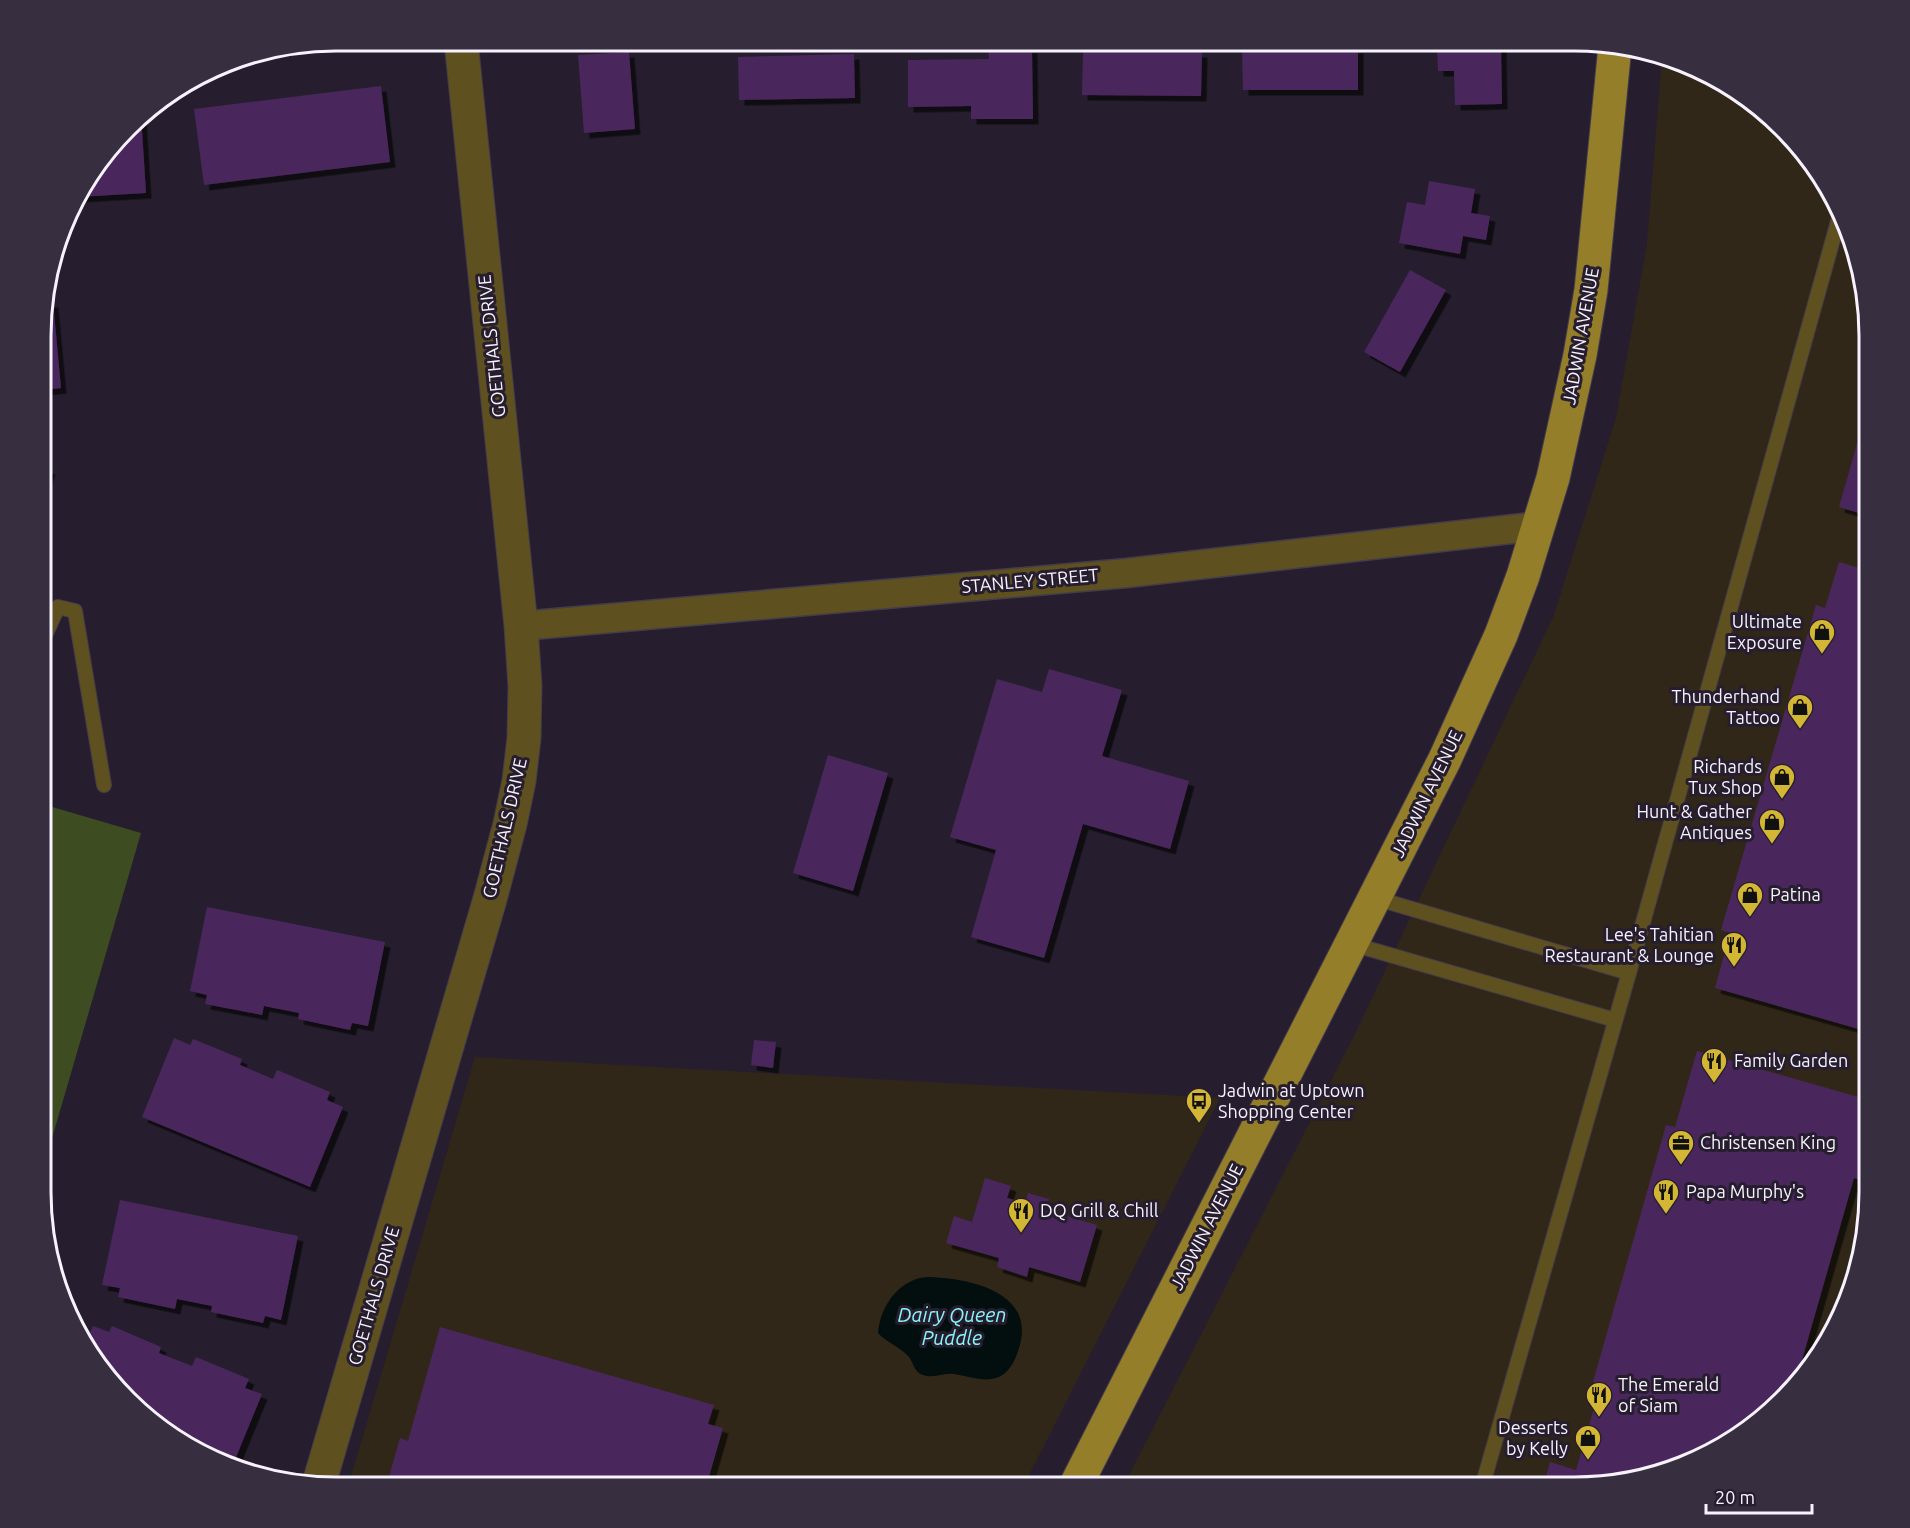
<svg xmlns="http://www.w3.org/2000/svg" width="1910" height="1528" font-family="Ubuntu,sans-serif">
<defs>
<filter id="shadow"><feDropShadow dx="5.5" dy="5.5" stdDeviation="0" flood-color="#0009"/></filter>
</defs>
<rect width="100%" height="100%" fill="#261e2e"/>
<g fill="#312718">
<polygon points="1662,57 1687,63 1769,114 1847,223 1869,336 1869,1211 1847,1305 1796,1387 1687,1465 1574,1487 1123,1487 1355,1034 1554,615 1616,418 1647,244"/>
<polygon points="475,1057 1220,1098 1023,1487 348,1487"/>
</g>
<polygon fill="#3e4d21" points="42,804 141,833 41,1176"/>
<path fill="#030f0f" d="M 928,1277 C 969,1278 1037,1292 1019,1348 C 1016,1359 1010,1372 999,1377 C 985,1383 968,1376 954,1374 C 943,1372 934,1379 923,1375 C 913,1372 914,1361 907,1355 C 898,1346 886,1342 878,1333 C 880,1306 900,1278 928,1277 Z"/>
<g fill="#49275c" filter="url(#shadow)">
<polygon points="1501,46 1502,104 1455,105 1454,71 1438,71 1437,47"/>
<polygon points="988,48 1032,48 1033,119 971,119 971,106 908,107 908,60 989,59"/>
<polygon points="1358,48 1358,90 1243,90 1242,49"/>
<polygon points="1083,50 1202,52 1201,96 1082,95"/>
<polygon points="629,52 635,129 584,133 578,55"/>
<polygon points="854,54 855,98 739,100 738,57"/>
<polygon points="381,86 390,162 204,185 194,109"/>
<polygon points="141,114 146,193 77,197 80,189"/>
<polygon points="1429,181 1475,189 1471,213 1490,216 1486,240 1463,236 1460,254 1399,243 1407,202 1425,205"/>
<polygon points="1410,270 1446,290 1400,372 1364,352"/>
<polygon points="53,302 61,388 43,390 43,303"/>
<polygon points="1869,402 1869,516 1839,507"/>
<polygon points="43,467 50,469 43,491"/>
<polygon points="1839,562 1869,571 1869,1032 1715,988 1730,933 1721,930 1816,605 1825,608"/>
<polygon points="1049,669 1122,690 1102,756 1189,781 1170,849 1083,824 1044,958 971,937 996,850 950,837 997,679 1042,692"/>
<polygon points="828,755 888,773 853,891 793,873"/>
<polygon points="207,907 385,942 368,1026 352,1023 350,1030 298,1019 299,1013 264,1006 262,1015 205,1004 207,995 190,991"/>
<polygon points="174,1038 190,1045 193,1039 242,1059 240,1065 273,1079 277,1070 330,1092 327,1100 343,1107 310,1187 142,1117"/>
<polygon points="754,1040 776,1042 773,1068 751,1065"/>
<polygon points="1697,1051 1869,1100 1869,1183 1854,1178 1794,1388 1687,1465 1574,1488 1543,1487 1550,1462 1576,1470 1601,1384 1593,1382 1666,1125 1675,1127"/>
<polygon points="985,1178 1011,1186 1007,1198 1025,1203 1028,1193 1049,1199 1046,1210 1097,1225 1080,1282 1029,1267 1027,1277 997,1267 999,1258 946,1243 954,1216 972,1222"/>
<polygon points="120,1200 298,1236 281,1320 265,1316 263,1323 211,1312 212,1306 177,1299 175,1309 118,1297 120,1288 102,1285"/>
<polygon points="93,1326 109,1332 112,1326 161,1347 159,1353 192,1366 196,1357 249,1379 245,1388 262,1394 232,1467 223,1465 141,1414 86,1342"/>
<polygon points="440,1327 714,1405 708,1424 723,1428 706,1487 395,1487 387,1484 400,1438 408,1441"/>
</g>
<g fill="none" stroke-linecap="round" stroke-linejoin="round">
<g stroke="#433c4b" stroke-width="16">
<g id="service">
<polyline points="42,642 58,607 75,611 104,785"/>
<polyline points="1375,898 1629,973"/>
<polyline points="1352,944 1615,1020"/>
<polyline points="1482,1487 1629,973 1840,214"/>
</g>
</g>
<g stroke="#433c4b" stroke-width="31">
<polyline id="minor" points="521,626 1127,573 1539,526"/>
</g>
<g stroke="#433c4b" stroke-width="35">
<polyline id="tertiary" points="318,1487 490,899 510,824 519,781 524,738 525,686 521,626 461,41"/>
</g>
<g stroke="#433c4b" stroke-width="35">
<polyline id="primary" points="1075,1487 1445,759 1501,635 1523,576 1553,478 1580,355 1591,290 1615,46"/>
</g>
<use href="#service" stroke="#5e501f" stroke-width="14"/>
<use href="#minor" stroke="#5e501f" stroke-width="28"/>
<use href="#tertiary" stroke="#5e501f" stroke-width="33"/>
<use href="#primary" stroke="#957e29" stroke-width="33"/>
</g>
<defs>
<g id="shop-pin" transform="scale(1.35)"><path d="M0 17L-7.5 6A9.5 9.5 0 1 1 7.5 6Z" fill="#d4b635" stroke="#261e2e"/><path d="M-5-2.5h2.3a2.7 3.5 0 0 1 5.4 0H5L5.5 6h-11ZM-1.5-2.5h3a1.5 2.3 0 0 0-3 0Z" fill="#111"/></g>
<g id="restaurant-pin" transform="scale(1.35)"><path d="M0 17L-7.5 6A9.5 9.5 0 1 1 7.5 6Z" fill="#d4b635" stroke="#261e2e"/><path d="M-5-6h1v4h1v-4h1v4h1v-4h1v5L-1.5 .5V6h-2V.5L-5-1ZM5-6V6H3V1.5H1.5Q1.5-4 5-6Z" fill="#111"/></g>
<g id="bus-pin" transform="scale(1.35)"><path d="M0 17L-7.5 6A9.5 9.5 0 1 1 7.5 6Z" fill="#d4b635" stroke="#261e2e"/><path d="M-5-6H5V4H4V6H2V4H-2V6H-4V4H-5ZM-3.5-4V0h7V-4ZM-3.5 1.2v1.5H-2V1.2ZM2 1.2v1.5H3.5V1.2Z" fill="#111"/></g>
<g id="office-pin" transform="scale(1.35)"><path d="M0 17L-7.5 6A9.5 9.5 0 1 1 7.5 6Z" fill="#d4b635" stroke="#261e2e"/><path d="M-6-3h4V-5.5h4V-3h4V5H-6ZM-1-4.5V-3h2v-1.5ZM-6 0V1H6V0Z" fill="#111"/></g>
</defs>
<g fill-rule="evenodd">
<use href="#shop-pin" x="1822" y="632"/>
<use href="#shop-pin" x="1800" y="707"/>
<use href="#shop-pin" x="1782" y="777"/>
<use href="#shop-pin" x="1772" y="822"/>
<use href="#shop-pin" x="1750" y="895"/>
<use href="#restaurant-pin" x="1734" y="945"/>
<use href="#restaurant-pin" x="1714" y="1061"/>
<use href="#bus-pin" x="1199" y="1101"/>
<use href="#office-pin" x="1681" y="1143"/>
<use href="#restaurant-pin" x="1666" y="1192"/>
<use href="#restaurant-pin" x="1021" y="1211"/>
<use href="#restaurant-pin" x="1599" y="1395"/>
<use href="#shop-pin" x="1588" y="1438"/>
</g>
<g text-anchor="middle" stroke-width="6" stroke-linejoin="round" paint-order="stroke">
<g font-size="18" fill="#f8f2fe" stroke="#261e2e">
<text transform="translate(1581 336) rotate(-80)" y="6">JADWIN AVENUE</text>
<text transform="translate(492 346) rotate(-96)" y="6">GOETHALS DRIVE</text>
<text transform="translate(1030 581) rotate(-5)" y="6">STANLEY STREET</text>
<text transform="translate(1427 794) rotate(-64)" y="6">JADWIN AVENUE</text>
<text transform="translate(505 828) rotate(-77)" y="6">GOETHALS DRIVE</text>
<text transform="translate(1207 1227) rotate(-63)" y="6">JADWIN AVENUE</text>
<text transform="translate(374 1296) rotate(-74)" y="6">GOETHALS DRIVE</text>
</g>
<g font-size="18" fill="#f8f2fe" stroke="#261e2e" text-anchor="start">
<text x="1802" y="628" text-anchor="end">Ultimate<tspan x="1802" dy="21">Exposure</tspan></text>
<text x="1780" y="703" text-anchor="end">Thunderhand<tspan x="1780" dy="21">Tattoo</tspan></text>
<text x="1762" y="773" text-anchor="end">Richards<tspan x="1762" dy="21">Tux Shop</tspan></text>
<text x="1752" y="818" text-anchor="end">Hunt &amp; Gather<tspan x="1752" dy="21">Antiques</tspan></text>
<text x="1770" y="901">Patina</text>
<text x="1714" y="941" text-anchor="end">Lee's Tahitian<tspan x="1714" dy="21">Restaurant &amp; Lounge</tspan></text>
<text x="1734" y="1067">Family Garden</text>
<text x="1218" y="1097">Jadwin at Uptown<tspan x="1218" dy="21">Shopping Center</tspan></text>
<text x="1700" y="1149">Christensen King</text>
<text x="1686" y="1198">Papa Murphy's</text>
<text x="1040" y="1217">DQ Grill &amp; Chill</text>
<text x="1618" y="1391">The Emerald<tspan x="1618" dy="21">of Siam</tspan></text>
<text x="1568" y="1434" text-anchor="end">Desserts<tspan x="1568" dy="21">by Kelly</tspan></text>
</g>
<g font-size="20" font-style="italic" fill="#88f5f9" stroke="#261e2e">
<text x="952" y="1322">Dairy Queen<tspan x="952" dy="23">Puddle</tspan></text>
</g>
</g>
<path d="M0 0H1910V1528H0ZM336 51H1574A285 285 0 0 1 1859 336V1192A285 285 0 0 1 1574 1477H336A285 285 0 0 1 51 1192V336A285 285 0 0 1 336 51Z" fill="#372f3f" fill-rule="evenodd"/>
<path fill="none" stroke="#f8f2fe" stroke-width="3" d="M336 51H1574A285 285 0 0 1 1859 336V1192A285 285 0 0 1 1574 1477H336A285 285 0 0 1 51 1192V336A285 285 0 0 1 336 51Z"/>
<path d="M1706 1504v9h106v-9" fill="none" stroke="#f8f2fe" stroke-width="3"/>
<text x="1715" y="1504" font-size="18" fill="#f8f2fe" stroke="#261e2e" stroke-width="4.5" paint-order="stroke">20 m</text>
</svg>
